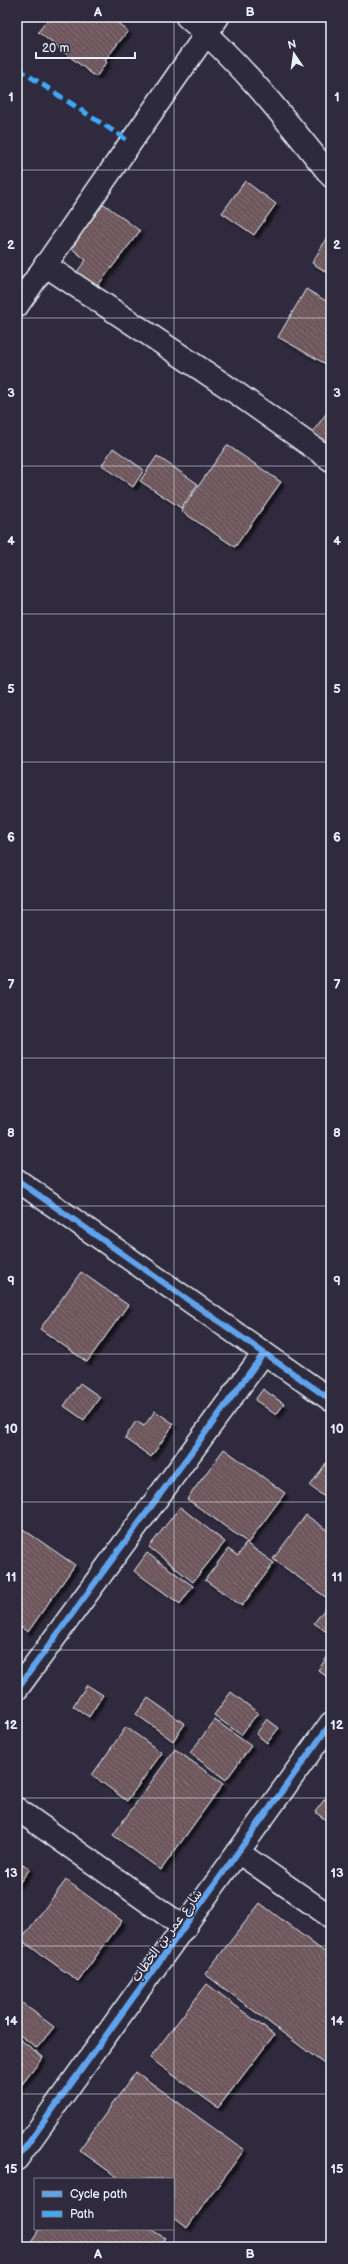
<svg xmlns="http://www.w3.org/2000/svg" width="348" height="2264" font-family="'Balsamiq Sans','Playpen Sans Arabic',sans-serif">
<defs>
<pattern id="building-back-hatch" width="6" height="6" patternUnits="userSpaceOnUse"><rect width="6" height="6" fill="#6d575c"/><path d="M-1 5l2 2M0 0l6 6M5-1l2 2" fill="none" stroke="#827074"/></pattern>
<filter id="shadow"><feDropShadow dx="3.5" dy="3.5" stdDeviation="1" flood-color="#0009"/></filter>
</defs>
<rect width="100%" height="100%" fill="#2f2a3d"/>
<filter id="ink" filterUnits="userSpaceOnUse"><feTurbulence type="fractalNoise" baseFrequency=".025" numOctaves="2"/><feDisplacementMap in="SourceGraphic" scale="8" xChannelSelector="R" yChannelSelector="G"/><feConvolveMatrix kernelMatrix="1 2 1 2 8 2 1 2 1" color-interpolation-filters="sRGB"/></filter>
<g filter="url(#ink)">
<g fill="url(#building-back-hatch)" stroke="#e8f1f8" filter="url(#shadow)">
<polygon points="50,17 110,17 128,31 105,60 107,62 96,77 38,32"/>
<polygon points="245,181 276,204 254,235 222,213"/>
<polygon points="104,204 140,231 96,288 76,273 86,260 70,247"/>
<polygon points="330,233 331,234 331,275 312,263"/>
<polygon points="306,289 331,304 331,367 278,337"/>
<polygon points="331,407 331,455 308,438"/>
<polygon points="227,445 281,482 235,547 181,511"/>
<polygon points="113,448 144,470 133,487 102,465"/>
<polygon points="157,456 198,484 181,508 140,481"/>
<polygon points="81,1272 128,1305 87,1362 40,1329"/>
<polygon points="80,1383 100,1397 84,1420 64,1406"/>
<polygon points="263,1389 284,1404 276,1415 255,1400"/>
<polygon points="155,1411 174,1424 151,1457 125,1438 136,1421 144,1426"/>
<polygon points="224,1449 285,1493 248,1543 187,1499"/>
<polygon points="331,1456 331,1502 310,1486"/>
<polygon points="180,1507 225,1542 193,1582 149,1547"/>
<polygon points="306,1515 331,1533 331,1601 273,1559"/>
<polygon points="17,1525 75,1565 28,1632 17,1625"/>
<polygon points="246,1543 274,1563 242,1606 205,1580 228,1549 238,1556"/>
<polygon points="147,1553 193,1586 180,1604 134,1571"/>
<polygon points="327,1606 331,1609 331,1635 314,1623"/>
<polygon points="331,1652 331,1680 318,1670"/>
<polygon points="87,1685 103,1695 89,1717 73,1706"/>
<polygon points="231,1692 258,1713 241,1735 214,1715"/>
<polygon points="148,1698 185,1724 173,1741 136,1714"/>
<polygon points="267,1719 279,1728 267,1743 256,1734"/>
<polygon points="215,1720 251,1746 226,1780 190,1753"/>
<polygon points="126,1727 162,1753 127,1801 92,1775"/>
<polygon points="175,1749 223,1784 161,1870 113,1835"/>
<polygon points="331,1791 331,1824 315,1812"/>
<polygon points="17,1860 30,1869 17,1886"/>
<polygon points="66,1880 122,1921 78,1981 21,1940"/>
<polygon points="260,1903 331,1957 331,2055 324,2064 205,1974"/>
<polygon points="207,1984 274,2035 218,2108 150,2058"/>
<polygon points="17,1999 54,2027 37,2048 17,2033"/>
<polygon points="17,2037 43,2057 17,2091"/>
<polygon points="136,2072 244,2150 187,2228 173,2217 173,2179 120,2179 79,2150"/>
<polygon points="40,2229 150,2229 165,2238 159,2247 28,2247"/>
</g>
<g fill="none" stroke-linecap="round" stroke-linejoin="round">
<g stroke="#e8f1f8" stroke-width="25">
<g id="street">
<path d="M 187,17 C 242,63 286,120 331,176"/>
<polyline points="45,265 232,390 331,460"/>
<polyline points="17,306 218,17"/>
<polyline points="17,1180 331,1400"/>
<polyline points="17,1689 264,1353"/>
<polyline points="17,1809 185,1928"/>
<polyline points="238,1852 331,1917"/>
</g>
</g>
<g stroke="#e8f1f8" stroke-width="25">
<polyline id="secondary" points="17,2159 331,1723"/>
</g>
<use href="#street" stroke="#2f2a3d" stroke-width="22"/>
<use href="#secondary" stroke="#2f2a3d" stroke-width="22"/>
<polyline stroke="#3fa9f5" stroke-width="5" stroke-dasharray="10 5" stroke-linecap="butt" points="17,68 130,142"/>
<g stroke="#2f2a3d" stroke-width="8">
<g id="cycleway">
<polyline points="17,1180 331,1400"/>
<polyline points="17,1689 264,1353"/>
<polyline points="17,2159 331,1723"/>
</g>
</g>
<use href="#cycleway" stroke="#60a3ed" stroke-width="6"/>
</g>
</g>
<path fill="none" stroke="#e8f1f8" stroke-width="1" stroke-opacity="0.55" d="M 174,17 L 174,2247M 17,170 L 331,170M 17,318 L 331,318M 17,466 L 331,466M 17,614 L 331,614M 17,762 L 331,762M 17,910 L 331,910M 17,1058 L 331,1058M 17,1206 L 331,1206M 17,1354 L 331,1354M 17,1502 L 331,1502M 17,1650 L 331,1650M 17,1798 L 331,1798M 17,1946 L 331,1946M 17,2094 L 331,2094"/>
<g text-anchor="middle" stroke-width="3" stroke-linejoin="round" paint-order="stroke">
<g font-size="13" fill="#e8f1f8" stroke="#2f2a3d">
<text transform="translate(166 1935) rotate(-54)" y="5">شارع عمر بن الخطاب</text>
</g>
</g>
<rect width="348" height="2264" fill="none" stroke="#2f2a3d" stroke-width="44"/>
<rect x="34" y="2178" width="140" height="52" fill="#2f2a3d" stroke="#797a88"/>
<rect x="42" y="2191" width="20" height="6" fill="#60a3ed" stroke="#797a88"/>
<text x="70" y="2198" font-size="12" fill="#e8f1f8">Cycle path</text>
<rect x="42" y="2211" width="20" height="6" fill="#3fa9f5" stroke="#797a88"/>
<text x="70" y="2218" font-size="12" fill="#e8f1f8">Path</text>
<g transform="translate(294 54) rotate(347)" stroke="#2f2a3d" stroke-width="3" paint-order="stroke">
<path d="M0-3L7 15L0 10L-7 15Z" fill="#e8f1f8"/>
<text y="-6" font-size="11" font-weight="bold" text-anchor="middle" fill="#e8f1f8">N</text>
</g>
<path d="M36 52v6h99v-6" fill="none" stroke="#e8f1f8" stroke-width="2"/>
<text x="42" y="52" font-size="12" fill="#e8f1f8" stroke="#2f2a3d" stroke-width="3" paint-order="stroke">20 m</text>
<rect x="22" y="22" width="304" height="2220" fill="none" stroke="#e8f1f8" stroke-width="1.5"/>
<g font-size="13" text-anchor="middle" font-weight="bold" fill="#e8f1f8">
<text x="98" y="16">A</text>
<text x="250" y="16">B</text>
<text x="11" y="101">1</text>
<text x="337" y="101">1</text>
<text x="11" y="249">2</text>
<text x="337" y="249">2</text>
<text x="11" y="397">3</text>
<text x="337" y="397">3</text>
<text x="11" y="545">4</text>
<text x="337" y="545">4</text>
<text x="11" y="693">5</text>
<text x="337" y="693">5</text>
<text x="11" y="841">6</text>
<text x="337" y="841">6</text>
<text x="11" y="989">7</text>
<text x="337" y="989">7</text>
<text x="11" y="1137">8</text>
<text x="337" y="1137">8</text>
<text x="11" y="1285">9</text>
<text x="337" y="1285">9</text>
<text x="11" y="1433">10</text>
<text x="337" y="1433">10</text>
<text x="11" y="1581">11</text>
<text x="337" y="1581">11</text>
<text x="11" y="1729">12</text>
<text x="337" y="1729">12</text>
<text x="11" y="1877">13</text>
<text x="337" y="1877">13</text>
<text x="11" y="2025">14</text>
<text x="337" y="2025">14</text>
<text x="11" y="2173">15</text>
<text x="337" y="2173">15</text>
<text x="98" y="2258">A</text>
<text x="250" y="2258">B</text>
</g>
</svg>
